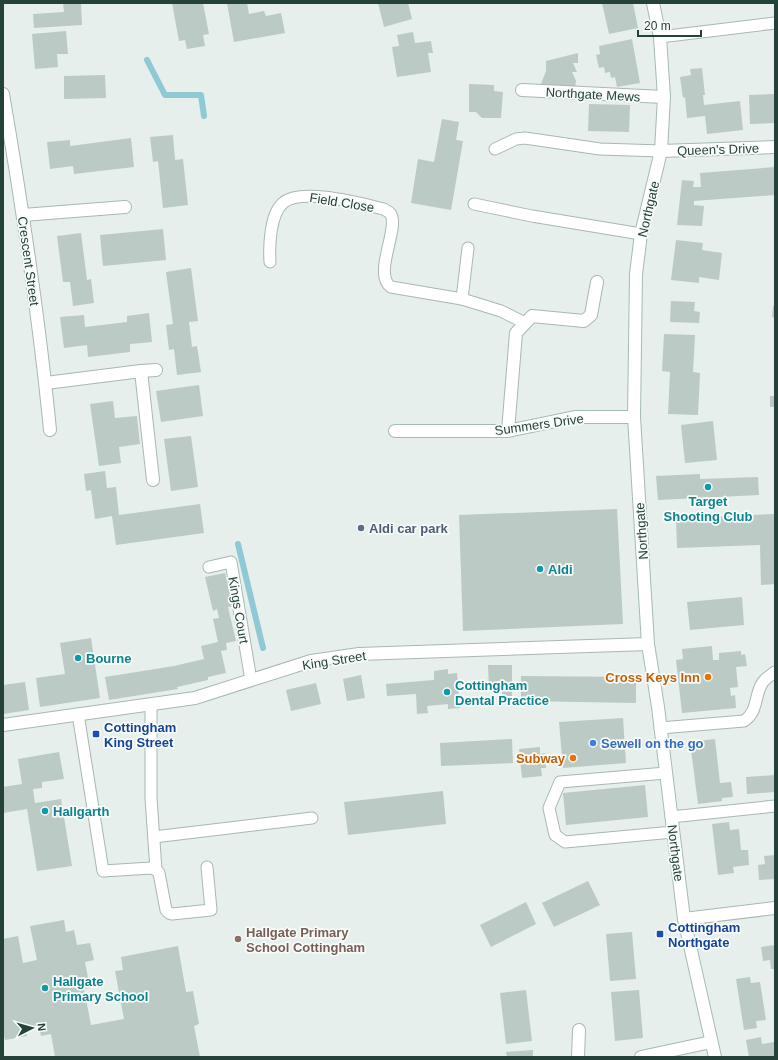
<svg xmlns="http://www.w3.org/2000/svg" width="778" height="1060" font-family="Helvetica,sans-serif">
<rect width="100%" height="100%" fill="#e6efeb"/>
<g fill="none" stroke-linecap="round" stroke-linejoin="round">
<g stroke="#8ec9d4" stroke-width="6">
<polyline points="147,60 165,95 201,95 204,116"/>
<polyline points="238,544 263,648"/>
</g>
</g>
<g fill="#bbcac4">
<polygon points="63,3 81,3 82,25 34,28 33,14 64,12"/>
<polygon points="172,3 203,3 209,34 203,35 205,46 187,49 185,40 179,41"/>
<polygon points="227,3 247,3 249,14 264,11 266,16 281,13 285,33 234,42"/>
<polygon points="378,3 408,3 412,19 384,27"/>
<polygon points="602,3 633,3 638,28 609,34"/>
<polygon points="66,31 68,54 57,54 58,67 35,69 32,34"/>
<polygon points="413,32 415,43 431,41 433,53 428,53 431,72 397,77 392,47 399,46 397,35"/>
<polygon points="632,39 640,83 617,87 615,77 611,78 610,72 605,73 604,67 599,68 596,55 600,54 599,46"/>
<polygon points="578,53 578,63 573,63 577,72 572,72 576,81 575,87 541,84 546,71 546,61"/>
<polygon points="702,68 705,95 703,95 704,105 740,101 743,130 707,134 705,116 687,118 685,97 683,98 680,77 691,75 690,69"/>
<polygon points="105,75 106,98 64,99 64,76"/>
<polygon points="469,84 494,85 494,91 503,92 501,118 482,118 476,112 469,112"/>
<polygon points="775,94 775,123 750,124 749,95"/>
<polygon points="589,104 630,105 629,132 588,131"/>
<polygon points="442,119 459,122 456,140 463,141 451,210 411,203 418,159 434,162"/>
<polygon points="173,135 175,160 183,159 188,205 163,208 158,161 153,162 150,137"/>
<polygon points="131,138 134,167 74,174 73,166 50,169 47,142 70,140 70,146"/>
<polygon points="775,167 775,195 694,201 694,205 704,206 702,226 677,225 682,180 694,181 693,187 701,187 700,173"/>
<polygon points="163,229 166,260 103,266 100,235"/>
<polygon points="81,233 87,280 91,279 94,303 73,306 70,282 63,282 57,236"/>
<polygon points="676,240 703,243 702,250 722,253 719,280 699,277 699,283 671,280"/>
<polygon points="191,268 198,321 189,322 192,347 197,346 201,372 177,375 174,349 169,350 166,325 173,324 166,272"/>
<polygon points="671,301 695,302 694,311 700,312 699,323 670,322"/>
<polygon points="773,306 775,306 775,318 772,317"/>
<polygon points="149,313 152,342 130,344 130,352 88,357 87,345 64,348 60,317 84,315 85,327 127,322 127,316"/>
<polygon points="664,334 695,335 693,372 700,373 698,415 668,414 670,372 662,371"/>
<polygon points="199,385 203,416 161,422 156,391"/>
<rect x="770" y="396" width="5" height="11"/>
<polygon points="113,401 115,418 137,416 140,444 119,447 121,463 99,466 90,404"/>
<polygon points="713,421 717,460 685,463 681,425"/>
<polygon points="191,436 198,487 171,491 164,439"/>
<polygon points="105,471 107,488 116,487 119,515 200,504 204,533 116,545 112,516 95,519 91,490 86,491 84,474"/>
<polygon points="700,474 700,479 758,477 759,495 658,500 656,476"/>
<polygon points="617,509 623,624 463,631 459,515"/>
<polygon points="775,514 775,584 761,585 760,545 677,548 676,518"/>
<polygon points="225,573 233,606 228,607 236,641 226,643 227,650 221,651 226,673 208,677 208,680 177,687 178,689 109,700 105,677 174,666 204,659 201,646 218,642 213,619 219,618 217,609 213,611 205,577"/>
<polygon points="742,597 744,625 690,630 687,602"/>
<polygon points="91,638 100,698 40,707 36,678 65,674 60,643"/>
<polygon points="712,646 713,660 719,660 719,653 741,651 741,655 745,654 747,666 736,667 738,687 730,688 731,696 735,695 736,708 682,713 676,660 683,659 682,649"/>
<polygon points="488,665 512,665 512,696 502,696 502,690 489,690"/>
<polygon points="448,669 448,674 457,673 460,708 448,709 448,704 427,706 428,713 417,714 416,694 387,696 386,684 434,680 434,671"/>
<polygon points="361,675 365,698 347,701 343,679"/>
<polygon points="521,676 636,677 636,703 521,701"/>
<polygon points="25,682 29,710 3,714 3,685"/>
<polygon points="316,683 321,704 291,711 286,690"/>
<polygon points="623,718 626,763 563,768 559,722"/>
<polygon points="512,739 513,763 441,766 440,743"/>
<polygon points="715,739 720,783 731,782 733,797 722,798 722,801 698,804 690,742"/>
<polygon points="540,747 540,754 545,753 546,768 541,768 542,776 522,778 519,749"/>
<polygon points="59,752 64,779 42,782 42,788 33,789 35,803 61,799 72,866 37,871 27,809 3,813 3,787 22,784 18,759"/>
<polygon points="775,775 775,792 747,794 746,777"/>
<polygon points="645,785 648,817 566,825 563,793"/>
<polygon points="443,791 446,824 348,835 344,802"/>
<polygon points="729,822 730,830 739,829 741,850 748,850 749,865 733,867 734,873 718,875 712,824"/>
<polygon points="775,855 775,879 759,880 758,865 765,864 764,856"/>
<polygon points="588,881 600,905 554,927 542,903"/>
<polygon points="526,902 536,924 491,947 480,925"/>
<polygon points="64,920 66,932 74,930 77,945 90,943 94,960 85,962 90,988 84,989 91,1025 124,1019 115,971 123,970 121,957 178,946 186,992 193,991 199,1024 194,1026 200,1057 55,1057 51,1034 41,1036 39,1025 25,1027 27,1036 5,1040 3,1032 3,939 18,936 23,963 37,960 30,926"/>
<polygon points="632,932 636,979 610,981 606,934"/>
<polygon points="775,945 775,969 771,969 770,960 763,961 761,947"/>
<polygon points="750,977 751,983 760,982 766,1020 756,1021 757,1028 744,1030 736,979"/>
<polygon points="526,990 532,1041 506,1044 500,993"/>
<polygon points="639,990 643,1038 615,1041 611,992"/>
<polygon points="761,1037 762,1044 774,1042 775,1057 749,1057 746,1040"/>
<polygon points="533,1050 533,1057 507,1057 506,1052"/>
</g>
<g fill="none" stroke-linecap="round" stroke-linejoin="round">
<g stroke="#a8b8b2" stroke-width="13">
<g id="lane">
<polyline points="660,37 775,23"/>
<polyline points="495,149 516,139 525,138 600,149 661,151"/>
<polyline points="474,204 532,216 641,234"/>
<path d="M 270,262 C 269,246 270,214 283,203 C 301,187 362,204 384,209 C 386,211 388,211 390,213 C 401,226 372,274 391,287 L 462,299 L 501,311 L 525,323"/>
<polyline points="462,299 468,248"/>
<polyline points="209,567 231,562 251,680"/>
<polyline points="151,704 151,798 156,870 159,873 166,910 169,913 172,914 211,910 207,867"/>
<polyline points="78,714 103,871 151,868 156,870"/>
<path d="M 660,728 L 744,721 C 759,711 754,694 763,682 C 766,678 771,675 775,672"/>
<polyline points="666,773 560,782 549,808 555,835 565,842 673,832"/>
<polyline points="671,817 775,806"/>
<polyline points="154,837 312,818"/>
</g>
</g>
<g stroke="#a8b8b2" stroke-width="14">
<g id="street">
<polyline points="522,90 664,97"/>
<path d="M 3,94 C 22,205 39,317 50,430"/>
<polyline points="661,151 775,147"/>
<polyline points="23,215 125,207"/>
<polyline points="141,371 153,480"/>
<polyline points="46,383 141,371 156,370"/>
<polyline points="508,431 516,333 532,316 584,321 591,315 597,282"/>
<polyline points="3,725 195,698 311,661 359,654 648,644"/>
<polyline points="684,919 775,908"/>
<polyline points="578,1057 579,1030"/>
<polyline points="641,1057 711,1042"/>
</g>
</g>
<g stroke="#a4bbb3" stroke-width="14">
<g id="secondary">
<polyline points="653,3 660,37 664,97 661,151 641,234 636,274 634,417 648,644 658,707 684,919 715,1057"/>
<polyline points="395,431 508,431 575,417 634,417"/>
</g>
</g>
<use href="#lane" stroke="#fff" stroke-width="11"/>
<use href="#street" stroke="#fff" stroke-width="12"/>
<use href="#secondary" stroke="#fff" stroke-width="12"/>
</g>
<g fill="#0f9aa8" stroke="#f7fbf9" stroke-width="1.5">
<circle cx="708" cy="487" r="4"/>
<circle cx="540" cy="569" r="4"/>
<circle cx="78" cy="658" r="4"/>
<circle cx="447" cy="692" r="4"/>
<circle cx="45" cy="811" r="4"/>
<circle cx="45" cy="988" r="4"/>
</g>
<circle fill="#5c6f8a" stroke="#f7fbf9" stroke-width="1.5" cx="361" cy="528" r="4"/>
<g fill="#e8710a" stroke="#f7fbf9" stroke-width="1.5">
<circle cx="708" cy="677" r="4"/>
<circle cx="573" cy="758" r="4"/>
</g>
<g fill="#1a4fb4" stroke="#f7fbf9" stroke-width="1.5">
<rect x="92" y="730" width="8" height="8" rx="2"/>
<rect x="656" y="930" width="8" height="8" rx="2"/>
</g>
<circle fill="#3f7fe0" stroke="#f7fbf9" stroke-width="1.5" cx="593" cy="743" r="4"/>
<circle fill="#8d6e63" stroke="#f7fbf9" stroke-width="1.5" cx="238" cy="939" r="4"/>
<g text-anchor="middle" stroke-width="3.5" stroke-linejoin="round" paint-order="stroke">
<g font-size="13" fill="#24423a" stroke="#f7fbf9">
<text transform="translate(593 94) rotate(3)" y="5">Northgate Mews</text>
<text transform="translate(718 149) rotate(-2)" y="5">Queen's Drive</text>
<text transform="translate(342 202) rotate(9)" y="5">Field Close</text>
<text transform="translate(648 209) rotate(-77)" y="5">Northgate</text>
<text transform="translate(29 261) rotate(82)" y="5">Crescent Street</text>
<text transform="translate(539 424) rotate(-8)" y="5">Summers Drive</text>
<text transform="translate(641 531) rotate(-94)" y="5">Northgate</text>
<text transform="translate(239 610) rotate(80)" y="5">Kings Court</text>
<text transform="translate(334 660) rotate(-9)" y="5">King Street</text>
<text transform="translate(676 853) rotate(83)" y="5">Northgate</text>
</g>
<g font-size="13" font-weight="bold" fill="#0d838f" stroke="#f7fbf9" text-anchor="start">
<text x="708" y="506" text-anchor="middle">Target<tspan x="708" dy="15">Shooting Club</tspan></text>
<text x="548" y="574">Aldi</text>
<text x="86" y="663">Bourne</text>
<text x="455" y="690">Cottingham<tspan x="455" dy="15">Dental Practice</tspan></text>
<text x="53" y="816">Hallgarth</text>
<text x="53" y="986">Hallgate<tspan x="53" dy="15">Primary School</tspan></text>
</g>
<g font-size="13" font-weight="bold" fill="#4e5e75" stroke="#f7fbf9" text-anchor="start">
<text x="369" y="533">Aldi car park</text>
</g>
<g font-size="13" font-weight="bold" fill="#c56008" stroke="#f7fbf9" text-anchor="end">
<text x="700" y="682">Cross Keys Inn</text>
<text x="565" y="763">Subway</text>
</g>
<g font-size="13" font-weight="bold" fill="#164399" stroke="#f7fbf9" text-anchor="start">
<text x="104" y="732">Cottingham<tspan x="104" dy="15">King Street</tspan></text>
<text x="668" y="932">Cottingham<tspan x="668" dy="15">Northgate</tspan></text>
</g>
<g font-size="13" font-weight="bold" fill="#366cbe" stroke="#f7fbf9" text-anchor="start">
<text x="601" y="748">Sewell on the go</text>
</g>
<g font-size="13" font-weight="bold" fill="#785e54" stroke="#f7fbf9" text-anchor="start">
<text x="246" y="937">Hallgate Primary<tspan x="246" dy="15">School Cottingham</tspan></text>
</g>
</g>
<rect width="778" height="1060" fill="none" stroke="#24423a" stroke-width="8"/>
<g transform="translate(32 1028) rotate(84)" stroke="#f7fbf9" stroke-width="3" paint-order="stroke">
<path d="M0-3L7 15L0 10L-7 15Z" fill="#24423a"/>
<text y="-6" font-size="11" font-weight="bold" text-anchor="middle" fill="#24423a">N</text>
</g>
<path d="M638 30v6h63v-6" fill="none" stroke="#24423a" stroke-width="2"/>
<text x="644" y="30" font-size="12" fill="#24423a" stroke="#f7fbf9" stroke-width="3" paint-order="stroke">20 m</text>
</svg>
